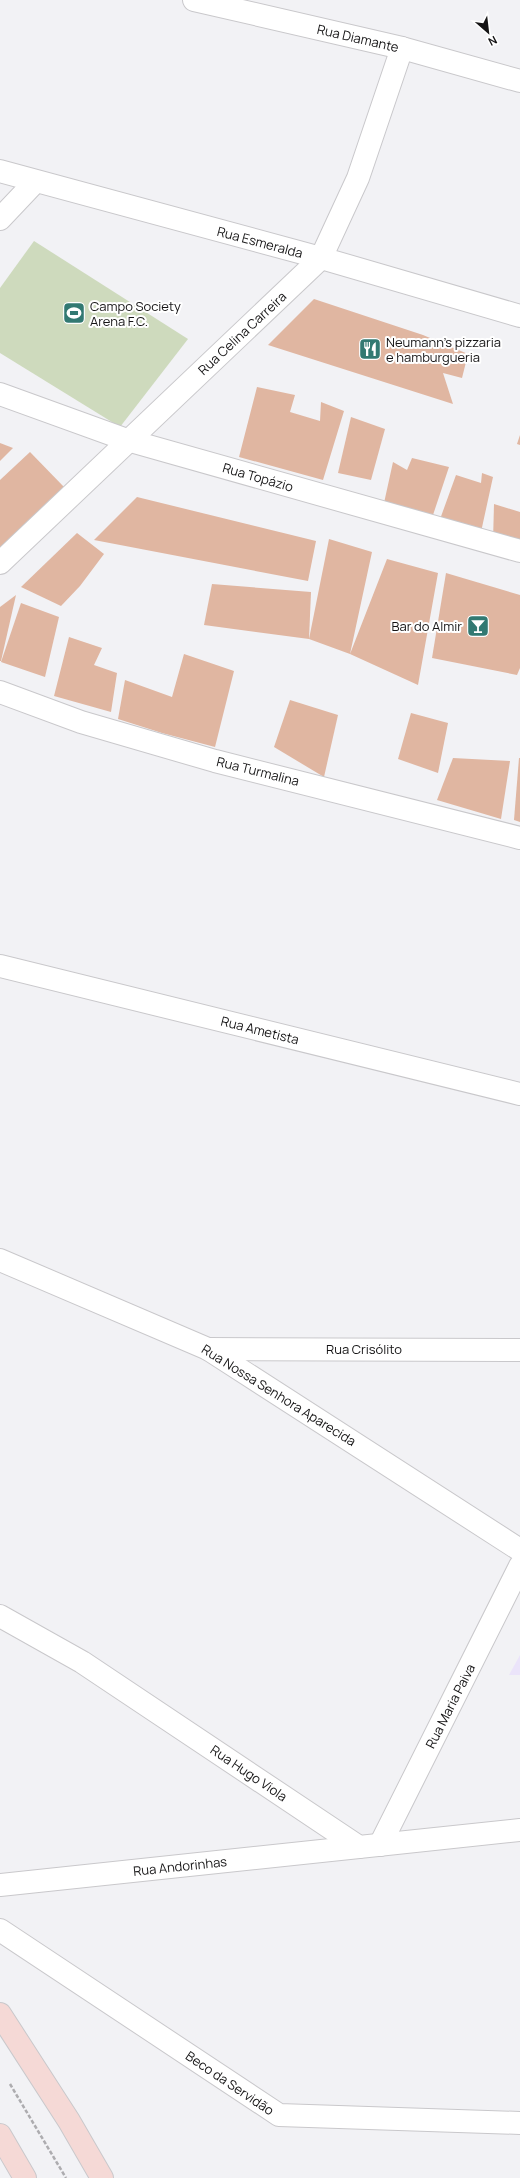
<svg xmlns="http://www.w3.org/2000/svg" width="520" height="2178" font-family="Manrope,sans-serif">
<rect width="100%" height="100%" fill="#f2f2f5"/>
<polygon fill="#ebe4fa" points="520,1655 520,1675 509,1675"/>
<polygon fill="#cedabd" points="34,241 188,339 120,427 0,353 0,288"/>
<g fill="#e0b6a1">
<polygon points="314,299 423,335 468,354 462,378 443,373 453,404 268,345"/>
<polygon points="257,387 295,395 290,412 320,421 321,402 344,411 323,480 239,457"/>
<polygon points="351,417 385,429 371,480 338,473"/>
<polygon points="520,435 520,445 517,444"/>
<polygon points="0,443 13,448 0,461"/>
<polygon points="30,452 64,487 0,549 0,480"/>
<polygon points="412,458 449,467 433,515 384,503 393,462 407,470"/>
<polygon points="482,473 493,477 481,532 439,522 456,475 481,483"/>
<polygon points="137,497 316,541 308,581 94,540"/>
<polygon points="494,504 520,512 520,548 493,542"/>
<polygon points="77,533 104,554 80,586 61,606 21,587"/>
<polygon points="329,539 372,552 350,654 387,559 438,573 418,685 350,654 309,639"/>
<polygon points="446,573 520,595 520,668 517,675 432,658"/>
<polygon points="212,584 311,592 309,639 204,625"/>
<polygon points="16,595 1,661 0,661 0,607"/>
<polygon points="21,603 59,617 45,677 1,662"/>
<polygon points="69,637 102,648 94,665 117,673 111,712 54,696"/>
<polygon points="184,654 234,671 215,747 162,733 118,719 125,680 172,697"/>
<polygon points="290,700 338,715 324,777 274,747"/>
<polygon points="411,713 448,723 438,773 398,759"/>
<polygon points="453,758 510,761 501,819 437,800"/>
<polygon points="519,758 520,758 520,822 514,820"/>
</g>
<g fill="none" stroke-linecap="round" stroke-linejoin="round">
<g stroke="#c9c8cb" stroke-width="24">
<g id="minor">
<polyline points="194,0 402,48 520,81"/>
<polyline points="0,171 321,258 520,316"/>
<polyline points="0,219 35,182"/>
<polyline points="0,394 127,440 520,551"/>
<polyline points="0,563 321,258 358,178 402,48"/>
<polyline points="0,692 81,722 215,761 520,838"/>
<polyline points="0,966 520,1094"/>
<polyline points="0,1260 208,1349 520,1550"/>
<polyline points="208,1349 520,1350"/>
<polyline points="0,1616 82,1662 359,1847 520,1830"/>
<polyline points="380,1845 520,1566"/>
<polyline points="0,1885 359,1847"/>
<polyline points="0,1930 279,2115 520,2123"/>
</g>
</g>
<g stroke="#c9c8cb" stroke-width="24">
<g id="secondary">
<polyline points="0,2014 69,2121 102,2178"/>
<polyline points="0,2135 25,2178"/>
</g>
</g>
<polyline stroke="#adacaf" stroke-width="2.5" stroke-dasharray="4 2" stroke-linecap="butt" points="10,2084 66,2178"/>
<use href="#minor" stroke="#fff" stroke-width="22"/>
<use href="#secondary" stroke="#f5d9d6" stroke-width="22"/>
</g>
<defs>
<g id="stadium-square" transform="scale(1.15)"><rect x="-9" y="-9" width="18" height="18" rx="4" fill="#327972" stroke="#fff"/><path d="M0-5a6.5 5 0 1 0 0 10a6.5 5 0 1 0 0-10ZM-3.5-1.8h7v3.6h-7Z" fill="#fff"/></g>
<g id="restaurant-square" transform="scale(1.15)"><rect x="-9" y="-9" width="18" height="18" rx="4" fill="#327972" stroke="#fff"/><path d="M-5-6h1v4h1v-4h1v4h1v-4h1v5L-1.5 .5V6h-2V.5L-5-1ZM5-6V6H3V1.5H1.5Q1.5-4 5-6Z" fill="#fff"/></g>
<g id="bar-square" transform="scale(1.15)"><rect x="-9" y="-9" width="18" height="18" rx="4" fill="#327972" stroke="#fff"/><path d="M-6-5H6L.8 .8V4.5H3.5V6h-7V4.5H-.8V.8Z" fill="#fff"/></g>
</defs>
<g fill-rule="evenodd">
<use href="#stadium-square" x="74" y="313"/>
<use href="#restaurant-square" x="370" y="349"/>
<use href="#bar-square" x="478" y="626"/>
</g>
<g text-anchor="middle" stroke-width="4" stroke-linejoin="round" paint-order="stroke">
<g font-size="13" fill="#151415" stroke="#fff">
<text transform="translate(358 38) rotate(13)" y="5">Rua Diamante</text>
<text transform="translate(260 242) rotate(15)" y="5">Rua Esmeralda</text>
<text transform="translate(242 333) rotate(-43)" y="5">Rua Celina Carreira</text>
<text transform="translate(258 477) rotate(16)" y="5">Rua Topázio</text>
<text transform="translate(258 771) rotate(14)" y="5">Rua Turmalina</text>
<text transform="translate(260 1030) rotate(14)" y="5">Rua Ametista</text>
<text x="364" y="1354">Rua Crisólito</text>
<text transform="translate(279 1395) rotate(32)" y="5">Rua Nossa Senhora Aparecida</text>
<text transform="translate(450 1706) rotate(-63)" y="5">Rua Maria Paiva</text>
<text transform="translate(249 1773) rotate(34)" y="5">Rua Hugo Viola</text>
<text transform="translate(180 1866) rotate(-6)" y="5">Rua Andorinhas</text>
<text transform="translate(230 2083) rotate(34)" y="5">Beco da Servidão</text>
</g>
<g font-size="13" fill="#151415" stroke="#fff" text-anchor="start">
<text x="90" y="311">Campo Society<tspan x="90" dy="15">Arena F.C.</tspan></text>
<text x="386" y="347">Neumann's pizzaria<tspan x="386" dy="15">e hamburgueria</tspan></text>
<text x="462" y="631" text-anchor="end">Bar do Almir</text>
</g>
</g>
<g transform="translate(488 32) rotate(152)" stroke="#ffffff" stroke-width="3" paint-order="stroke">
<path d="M0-3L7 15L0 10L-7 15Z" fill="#151415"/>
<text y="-6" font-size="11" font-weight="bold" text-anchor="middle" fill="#151415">N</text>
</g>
</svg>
